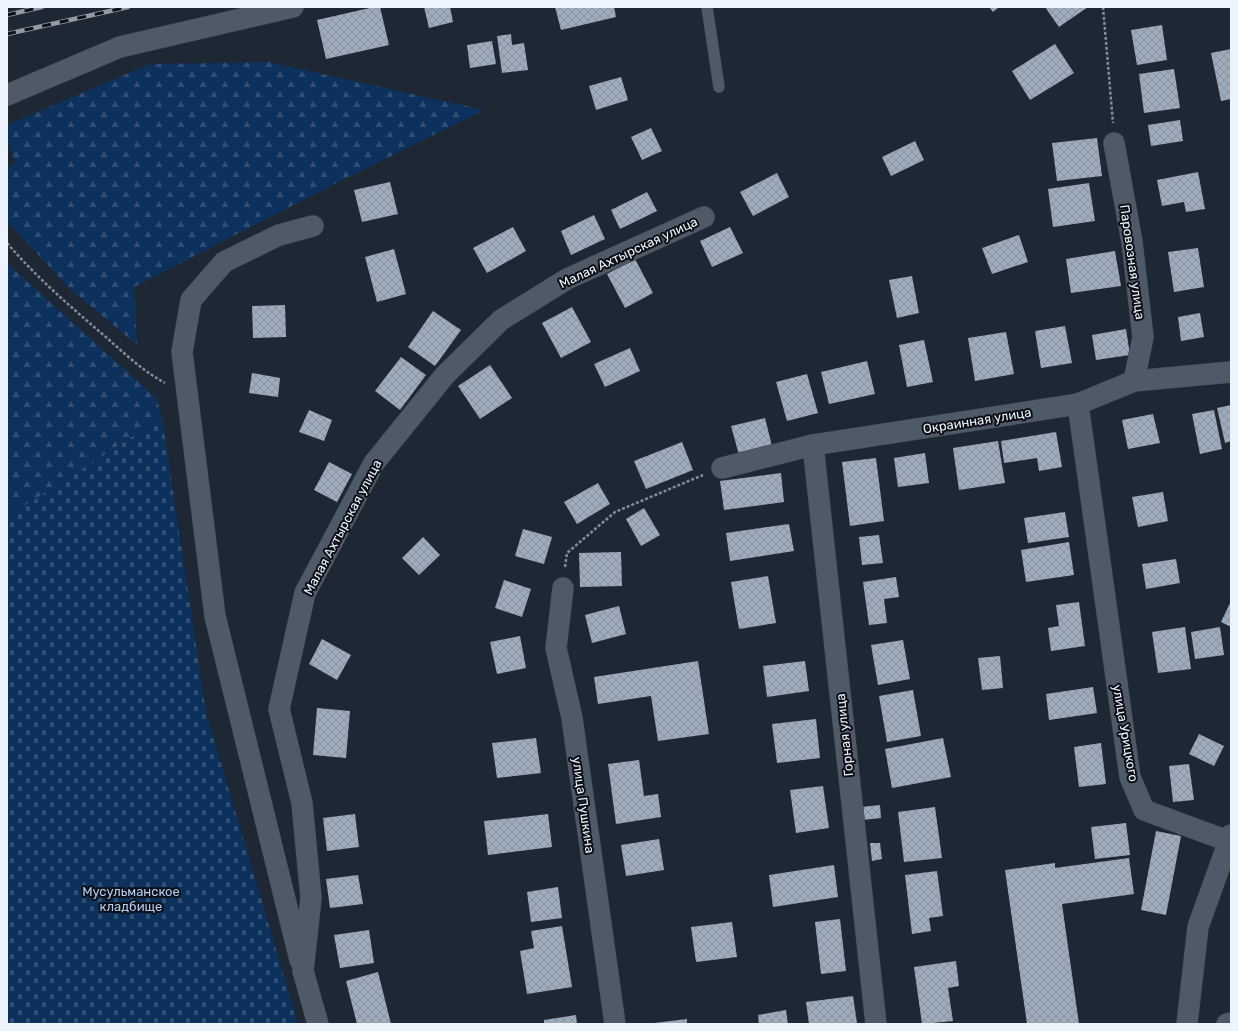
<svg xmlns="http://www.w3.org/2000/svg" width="1238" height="1031" font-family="Rubik,sans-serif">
<defs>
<pattern id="forest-firs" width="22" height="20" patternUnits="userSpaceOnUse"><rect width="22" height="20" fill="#0d315d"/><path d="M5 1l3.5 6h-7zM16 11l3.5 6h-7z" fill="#314f75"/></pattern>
<pattern id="cemetery-stones" width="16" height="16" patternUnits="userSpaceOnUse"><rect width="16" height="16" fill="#0d315d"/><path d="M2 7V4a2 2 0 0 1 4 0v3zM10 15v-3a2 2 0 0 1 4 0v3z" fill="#314f75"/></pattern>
<pattern id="building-cross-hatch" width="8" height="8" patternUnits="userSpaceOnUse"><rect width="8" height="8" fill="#9eabbb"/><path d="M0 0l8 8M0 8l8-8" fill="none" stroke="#88929f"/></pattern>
</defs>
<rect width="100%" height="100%" fill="#1e2734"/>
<g fill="url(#forest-firs)">
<polygon points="268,62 484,110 334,184 134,287 137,345 69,288 7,221 7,167 16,164 7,140 7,125 150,64"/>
<polygon points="7,263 157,399 162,418 7,517"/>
</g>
<polygon fill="url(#cemetery-stones)" points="162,418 206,713 298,1024 7,1024 7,517"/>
<g fill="url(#building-cross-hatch)">
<polygon points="374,7 380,7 389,45 326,59 317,20"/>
<polygon points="424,7 450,7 453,22 429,28"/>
<polygon points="555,7 614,7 616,17 561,30"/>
<polygon points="989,7 999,7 993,12"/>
<polygon points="1045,7 1088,7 1059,27"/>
<polygon points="1162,25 1167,60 1137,65 1131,30"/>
<polygon points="511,34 512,45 524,43 528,70 502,73 497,36"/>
<polygon points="492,41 496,64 470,68 467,45"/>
<polygon points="1055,44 1074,73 1030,100 1012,71"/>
<polygon points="1231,49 1231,99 1221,101 1211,53"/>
<polygon points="1174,69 1180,108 1144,113 1139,74"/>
<polygon points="621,77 628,100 596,110 589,86"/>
<polygon points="1180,120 1183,141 1151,146 1148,125"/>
<polygon points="651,128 662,151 642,160 631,137"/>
<polygon points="1097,138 1102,176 1057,181 1052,143"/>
<polygon points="915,141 924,160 891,176 882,157"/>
<polygon points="1198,172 1205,209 1186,212 1184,202 1162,206 1157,180"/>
<polygon points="777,173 789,197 753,216 740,192"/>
<polygon points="390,182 398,214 362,222 354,190"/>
<polygon points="1089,183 1095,221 1053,227 1048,189"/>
<polygon points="647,192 657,211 620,229 611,210"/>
<polygon points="594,215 605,239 571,255 561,231"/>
<polygon points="513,227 526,251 487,273 473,248"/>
<polygon points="730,227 743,253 712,267 700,241"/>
<polygon points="1019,235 1028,262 992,274 982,248"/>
<polygon points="1198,248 1204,287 1174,292 1168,252"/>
<polygon points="394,249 406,294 377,302 365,257"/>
<polygon points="1115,251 1121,286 1071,293 1066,259"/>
<polygon points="635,259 653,293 625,308 607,274"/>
<polygon points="912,276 919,313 897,318 889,280"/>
<polygon points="285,305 286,337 253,338 252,306"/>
<polygon points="572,307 591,342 561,358 542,323"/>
<polygon points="433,311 461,330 435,366 408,347"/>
<polygon points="1200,313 1204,337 1181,341 1178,317"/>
<polygon points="1065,326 1072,363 1041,368 1035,331"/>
<polygon points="1126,329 1130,355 1096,360 1092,335"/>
<polygon points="1006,332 1014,374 975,381 968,338"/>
<polygon points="924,340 933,382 907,387 899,345"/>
<polygon points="630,348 640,371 605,387 594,364"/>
<polygon points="401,357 426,375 400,410 375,391"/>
<polygon points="867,361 875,394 829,404 821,372"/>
<polygon points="490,365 512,398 480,419 458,386"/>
<polygon points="252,373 280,378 278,397 249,393"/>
<polygon points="807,374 818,413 787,421 776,382"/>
<polygon points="1231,405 1231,441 1225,443 1217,408"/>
<polygon points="309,410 332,420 324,441 299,432"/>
<polygon points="1214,410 1222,449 1200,454 1192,414"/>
<polygon points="1153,414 1160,443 1128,449 1122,420"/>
<polygon points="765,418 772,446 739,455 731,426"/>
<polygon points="1056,432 1062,467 1039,471 1037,458 1004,463 1001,441"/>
<polygon points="998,441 1005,483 959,490 953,448"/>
<polygon points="682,442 693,470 646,489 634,461"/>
<polygon points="925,453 929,483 898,487 894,458"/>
<polygon points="876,458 884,521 850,526 842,462"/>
<polygon points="329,462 352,474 337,502 314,490"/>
<polygon points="781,473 784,502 724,510 720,481"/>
<polygon points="598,483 610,504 577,524 564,502"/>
<polygon points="1163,492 1168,521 1138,527 1132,497"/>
<polygon points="644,508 660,535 641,546 626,519"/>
<polygon points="1065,512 1069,537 1028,543 1024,518"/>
<polygon points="789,524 794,551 730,561 726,533"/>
<polygon points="523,529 552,537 544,564 515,556"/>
<polygon points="879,535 883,563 862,565 859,537"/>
<polygon points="423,537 440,555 419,575 402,558"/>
<polygon points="1069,542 1074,575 1026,582 1021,550"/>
<polygon points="621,552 622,586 580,587 579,553"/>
<polygon points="1176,559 1180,583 1146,589 1142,564"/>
<polygon points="768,576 776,623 739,629 731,582"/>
<polygon points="896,577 899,597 884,599 887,623 869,625 863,582"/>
<polygon points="504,580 531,589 522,617 495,608"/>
<polygon points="1231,601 1231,627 1221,622"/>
<polygon points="1079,602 1085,646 1051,651 1048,628 1059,626 1056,605"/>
<polygon points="619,606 626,634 592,643 585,615"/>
<polygon points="1185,627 1191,669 1158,673 1152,632"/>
<polygon points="1220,627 1224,655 1195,659 1191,632"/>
<polygon points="520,636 526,668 497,674 490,642"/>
<polygon points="322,639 351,655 337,680 309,664"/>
<polygon points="903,640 910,679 878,685 871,645"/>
<polygon points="1000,656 1003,688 982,690 978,658"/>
<polygon points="698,661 709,734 658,741 651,696 598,704 594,677"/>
<polygon points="805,661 809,691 767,697 763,666"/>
<polygon points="1093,687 1097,713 1049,720 1046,694"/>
<polygon points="913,690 921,736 887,742 879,696"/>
<polygon points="317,708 350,711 346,758 313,755"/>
<polygon points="816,719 820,758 777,763 772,724"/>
<polygon points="1199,734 1224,746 1214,766 1189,754"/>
<polygon points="536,738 541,773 497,778 492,743"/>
<polygon points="943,738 951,777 892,788 885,749"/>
<polygon points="1101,743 1106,784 1079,787 1074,747"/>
<polygon points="639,760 644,796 658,794 661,817 616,824 608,764"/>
<polygon points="1189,764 1194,800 1173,802 1169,766"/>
<polygon points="823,786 829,828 796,833 790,790"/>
<polygon points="880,805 881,818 863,820 861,807"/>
<polygon points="935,807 942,858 904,862 898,812"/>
<polygon points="355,814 359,847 327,851 323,818"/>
<polygon points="548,814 552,847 488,855 484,821"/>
<polygon points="1126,823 1130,855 1095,859 1091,827"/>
<polygon points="1156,831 1181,836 1166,915 1141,910"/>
<polygon points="659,839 664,870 626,876 621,845"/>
<polygon points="870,843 880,843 882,859 872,861"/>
<polygon points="1129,858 1134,894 1062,904 1079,1024 1027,1024 1005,870 1055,863 1055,868"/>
<polygon points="834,865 838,897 773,907 769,875"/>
<polygon points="937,871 943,916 929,918 931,931 912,934 905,875"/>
<polygon points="358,875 363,904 330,908 326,879"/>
<polygon points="558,887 562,918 531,922 527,892"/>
<polygon points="840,919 846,971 821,974 815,922"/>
<polygon points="732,922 737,957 696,962 691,927"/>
<polygon points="562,926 572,987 527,994 520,951 534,948 531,931"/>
<polygon points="369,930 374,963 340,968 334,935"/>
<polygon points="956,961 959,986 948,988 953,1021 922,1024 914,967"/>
<polygon points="378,972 391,1024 357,1024 346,981"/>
<polygon points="853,996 857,1023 847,1024 809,1024 806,1002"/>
<polygon points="786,1010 788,1024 759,1024 758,1015"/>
<polygon points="576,1015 577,1024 544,1024 544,1020"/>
<polygon points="687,1019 687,1024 654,1024 654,1023"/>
</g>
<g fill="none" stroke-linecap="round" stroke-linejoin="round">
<g stroke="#3a424e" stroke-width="12">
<polyline id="service" points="707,7 719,87"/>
</g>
<g stroke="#3a424e" stroke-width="22">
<g id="minor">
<polyline points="7,95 120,47 293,7"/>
<polyline points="1114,143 1132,242 1143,337 1134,381"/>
<polyline points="1078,404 1130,777 1144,810 1228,841"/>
<polyline points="813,445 876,1024"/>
<polyline points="722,468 813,445 1078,404 1134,381 1231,372"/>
<polyline points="563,588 556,648 572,718 615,1024"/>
<polyline points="300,960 215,616 182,352 191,300 224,262 279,235 313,226"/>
<polyline points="318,1024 303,971 311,898 302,803 279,709 305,593 374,463 445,375 501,320 567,279 704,217"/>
<polyline points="1187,1024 1198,927 1231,835"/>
<polyline points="1227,1024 1231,1023"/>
</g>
</g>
<g stroke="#848c97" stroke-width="2.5" stroke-dasharray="3 2" stroke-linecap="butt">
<polyline points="1103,7 1113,123"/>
<path d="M 7,243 C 37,278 72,308 107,338 C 125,354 143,371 165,383"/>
<polyline points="565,567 567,553 615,512 703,475"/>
</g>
<use href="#service" stroke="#4f5a69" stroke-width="11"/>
<use href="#minor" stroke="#4f5a69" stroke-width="21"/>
<g stroke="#929aa5" stroke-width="4.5">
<g id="rail">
<polyline points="7,15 42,7"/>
<polyline points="7,34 128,7"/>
</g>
</g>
<use href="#rail" stroke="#0c1016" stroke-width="3" stroke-dasharray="9" stroke-linecap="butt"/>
</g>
<g text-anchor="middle" stroke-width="4" stroke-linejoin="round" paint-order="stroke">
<g font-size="13" fill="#edf4fd" stroke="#0c1016">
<text transform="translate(628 252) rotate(-25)" y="5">Малая Ахтырская улица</text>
<text transform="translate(1133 262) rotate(82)" y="5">Паровозная улица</text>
<text transform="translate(977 420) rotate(-9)" y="5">Окраинная улица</text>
<text transform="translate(342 527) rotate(-62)" y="5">Малая Ахтырская улица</text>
<text transform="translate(1126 733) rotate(80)" y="5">улица Урицкого</text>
<text transform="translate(844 735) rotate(-96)" y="5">Горная улица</text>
<text transform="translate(584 805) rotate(82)" y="5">улица Пушкина</text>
</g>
<g font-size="13" fill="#b3cef3" stroke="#0c1016">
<text x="131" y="896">Мусульманское<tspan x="131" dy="15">кладбище</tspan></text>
</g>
</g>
<rect width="1238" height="1031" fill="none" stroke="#edf4fd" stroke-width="16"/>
</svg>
